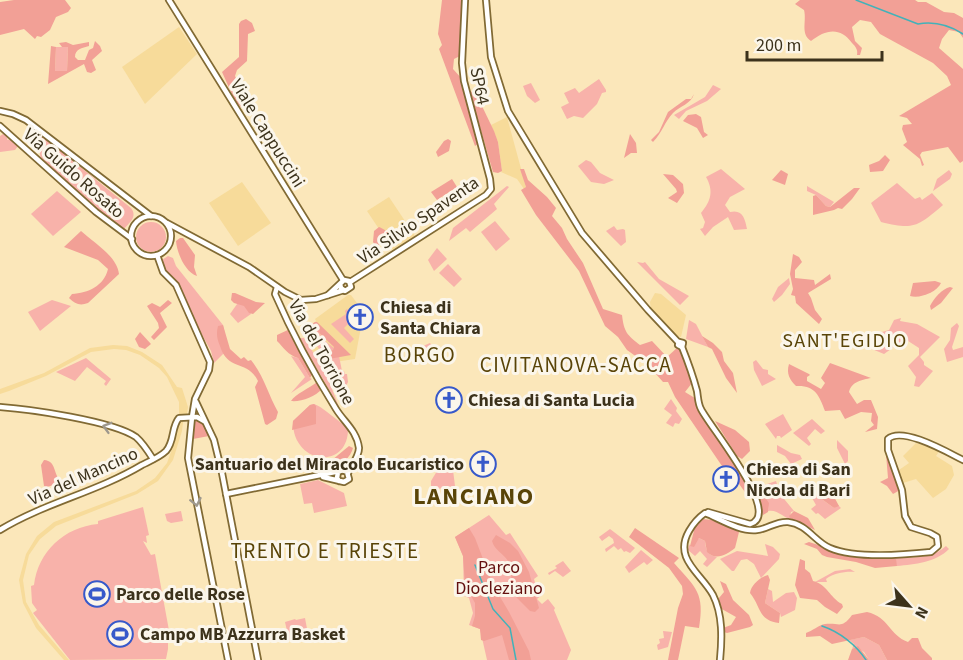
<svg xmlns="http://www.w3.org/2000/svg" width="963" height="660" font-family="'Source Sans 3',sans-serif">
<rect width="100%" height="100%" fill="#fbe7ba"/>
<g fill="#f7db9a">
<polygon points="179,27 197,54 145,104 122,67"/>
<polygon points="507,117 526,187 524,189 517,179 501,172 502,171 498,142 491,125"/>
<polygon points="242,182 271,223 238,246 209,203"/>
<polygon points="389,197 415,236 393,250 367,211"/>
<polygon points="655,293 661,294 686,315 681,337 673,335 651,310 650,302"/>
<polygon points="348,295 351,295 362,310 353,319 357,324 360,321 363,324 361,327 355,359 321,364 305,340 311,336 304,332 316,321 315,319"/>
<polygon points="113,345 127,346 142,352 162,365 177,387 182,388 188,407 187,414 184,415 182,431 173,460 158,481 137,494 56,526 40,539 29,555 23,580 26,602 39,625 69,660 64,660 36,628 23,603 19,580 26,554 37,536 54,522 136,491 155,478 167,463 177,435 179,424 179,402 167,377 159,368 140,355 126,350 114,349 91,352 46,376 9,391 0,394 0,389 44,373 90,348"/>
<polygon points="916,443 940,450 936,456 952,466 954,475 946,489 933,498 916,479 903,483 899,470 909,463 903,456"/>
</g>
<g fill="#f8b2aa">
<polygon points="56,47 68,47 67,71 55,71"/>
<polygon points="599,79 606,90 606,92 602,93 597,104 583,118 574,116 567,119 561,107 569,103 564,93 575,88 579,93"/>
<polygon points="531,83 540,100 535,103 527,96 523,86"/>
<polygon points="713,85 721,89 707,101 686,111 679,119 674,115 705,97"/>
<path d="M 37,132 L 131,208 C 138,217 129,223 123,230 L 41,161 Z"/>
<polygon points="3,134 8,135 7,140 11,139 18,146 15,150 0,152 0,136"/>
<polygon points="586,160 591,162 600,173 614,180 604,184 591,182 578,166"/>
<path d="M 721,169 L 745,189 L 730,197 L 725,205 L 730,212 C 743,209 745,219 747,229 L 734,230 L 728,217 L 713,227 L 705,236 L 700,229 L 703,228 L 705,222 L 701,213 C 711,201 714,191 706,177 Z"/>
<polygon points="949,170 952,174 950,179 933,191 937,179"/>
<path d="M 897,183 L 915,199 L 920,197 L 922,200 L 932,193 L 943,205 C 917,227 914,230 881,222 L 871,203 Z"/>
<polygon points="507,186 509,187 494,204 497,209 470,232 466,228 449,241 453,228"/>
<polygon points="807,186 834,202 830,207 826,206 816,195 807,191"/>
<polygon points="57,191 81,212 53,236 31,214"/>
<polygon points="495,221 510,239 496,251 481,232"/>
<circle cx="151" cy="237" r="15"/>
<polygon points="614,226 617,230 623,229 625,230 626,242 621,246 606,231"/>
<polygon points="437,248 447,259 434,271 428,260"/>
<polygon points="168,256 173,258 176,266 223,325 228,349 214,363 211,351 195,322 180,288 165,270 162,260"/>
<polygon points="637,262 643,263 645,262 659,279 689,296 680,305"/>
<polygon points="448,264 462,279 454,287 439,273"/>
<polygon points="789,278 790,284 782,295 774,302 772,299 778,287"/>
<polygon points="242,297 251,314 238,323 230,314"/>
<polygon points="52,300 71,306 40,331 28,312"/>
<polygon points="347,309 354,318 344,328 354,339 350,343 331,324 346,314 345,311"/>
<polygon points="901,318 900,321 917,324 940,337 920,357 924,362 924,365 933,371 919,387 914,386 916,377 908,366 919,355 919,348 905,339 884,354 867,347 874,331 882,332 889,330 894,320"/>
<polygon points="689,320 696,324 708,347 686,339"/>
<polygon points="313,323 324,340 334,348 333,350 325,354 329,359 339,356 342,371 344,371 345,374 347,374 348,382 345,388 347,388 350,397 346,397 343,392 336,394 331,383 335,381 333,376 335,375 331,365 326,363 323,358 324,357 311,336 304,332"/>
<polygon points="957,323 959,326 952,347 953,350 963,347 963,357 947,362 944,349 950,340 951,328"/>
<polygon points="299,338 304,338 325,371 339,407"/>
<polygon points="430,343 435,350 432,353 433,354 429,358 428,356 421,362 422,365 416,358 411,361 410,359 413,357 411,352 421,344 423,346"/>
<polygon points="291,356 298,358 310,378 312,379 291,393 305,377"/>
<polygon points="86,358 111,379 106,386 104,384 106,381 87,367 75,381 56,372"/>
<polygon points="756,360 763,369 768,370 768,374 776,379 762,386 754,370 753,362"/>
<polygon points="671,399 677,408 676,411 682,419 679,424 675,423 673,427 666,423 672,415 664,409"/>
<path d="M 314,404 C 320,405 342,424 348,428 C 349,471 292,465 293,421 L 310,405 Z"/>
<polygon points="783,414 792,430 781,438 780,436 777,436 776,439 765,424"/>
<polygon points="812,419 825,431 821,434 815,429 807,438 811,444 809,446 793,433"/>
<polygon points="837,440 848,451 848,461 845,464 837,448"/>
<polygon points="777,445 791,453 800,455 802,459 791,464 785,456 777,452"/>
<polygon points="440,466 453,470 455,486 431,490 431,481"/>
<polygon points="318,480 344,493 347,506 314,513 312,503 304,504 300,484"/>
<path d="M 776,481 L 780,494 L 794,511 L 791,512 L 790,518 L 794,520 C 784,519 778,509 768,511 C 770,498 760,497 758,487 Z"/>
<polygon points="816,495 834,508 838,505 841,508 825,519 818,513 816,514 811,509 816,505 812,498"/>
<path d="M 143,507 L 149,535 L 146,536 L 147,543 L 143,541 L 151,555 L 155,554 L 170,636 L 168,637 L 168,649 L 166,659 L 70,660 L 33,613 L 37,610 L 32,603 L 31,586 L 34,585 C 38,552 64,527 98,524 L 98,521 Z"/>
<polygon points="181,511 183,521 171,523 167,521 165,514"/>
<polygon points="489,515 506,535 510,533 538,576 534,579 536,586 542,595 537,599 542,604 548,599 555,608 554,610 571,650 567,660 487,660 480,629 469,625 473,613 469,598 464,596 463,556 455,537"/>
<polygon points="610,529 635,548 630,553 626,551 624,552 621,548 618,550 614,546 606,552 605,549 614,543 613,539 609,536 602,541 599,537"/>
<path d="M 699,538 L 705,541 C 706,550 707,555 717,557 L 707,567 L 703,564 L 707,559 L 700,551 L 695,556 L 688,550 L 689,544 L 690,546 Z"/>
<polygon points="765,544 773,547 780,554 779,559 761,578 754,564 747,559 741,560 734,571 732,571 720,559 737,551 768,556"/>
<path d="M 946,546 L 949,549 C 935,563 915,564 897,566 L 893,557 C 912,558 932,559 946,546 Z"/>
<polygon points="641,550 653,560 647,565 644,562 629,573 625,567"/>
<polygon points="563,561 571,571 563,577 555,571 549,575 548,573 557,568 555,566"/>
<path d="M 850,569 L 855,572 C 847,571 833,573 826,579 L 827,582 L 815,582 L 835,571 Z"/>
<polygon points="768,589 772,591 773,602 786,593 794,592 797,598 795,610 781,617 780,613 765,603"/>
<polygon points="305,618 308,634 289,640 285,622 295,619 296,620"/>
<polygon points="663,631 672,632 668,647 658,650 657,645 660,643 659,639 664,638"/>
<polygon points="864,637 879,645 887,660 869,660 864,652 855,647 852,649 854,644 849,640"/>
</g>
<g fill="#f2a096">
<polygon points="14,0 65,0 71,8 68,12 56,17 50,30 41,37 37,36 35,39 24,29 0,35 0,2"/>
<polygon points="442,0 464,0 460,56 454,59 453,69 463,80 477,141 478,144 475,146 439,49 442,45 438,34"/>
<path d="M 800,0 L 915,0 L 918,2 L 926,2 L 944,12 L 954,13 L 963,18 L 963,38 L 959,32 L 949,30 L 942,39 L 939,48 L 963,69 L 963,161 L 960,163 L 948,147 L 922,152 L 920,155 L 924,165 L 922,166 L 920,159 L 903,145 L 907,142 L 902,129 L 903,125 L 912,124 L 907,118 L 899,116 L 951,85 L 947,76 L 933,63 L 880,34 L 871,22 L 860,20 L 852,27 L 855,41 L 862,48 L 860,55 L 857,55 C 858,50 856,47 852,43 C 840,26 825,30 811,41 C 800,34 807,21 804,10 L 795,4 Z"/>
<polygon points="246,19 252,23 255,31 248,34 247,61 237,70 235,76 248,102 242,108 235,101 222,72 239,57 239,24 241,21"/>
<path d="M 95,41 L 100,46 L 102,51 L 92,60 L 96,70 L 91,73 L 87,72 L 84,64 L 48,84 L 51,46 L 56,47 L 55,71 L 67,71 L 68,47 L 62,47 L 59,43 L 66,42 L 73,45 L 89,42 L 89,46 C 82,48 75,49 75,57 L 78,60 L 85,60 L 89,50 L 93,48 Z"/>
<polygon points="469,89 480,102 494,131 498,142 502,171 498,173 493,172"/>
<path d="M 694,94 C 691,104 680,106 673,113 C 665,121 662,133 653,142 L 651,140 L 659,132 L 668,112 L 686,99 L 691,99 Z"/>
<polygon points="696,114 701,117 704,132 708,135 703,138 697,128 683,121 688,115"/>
<polygon points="630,134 636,143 637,153 631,153 624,158"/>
<polygon points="448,139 451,141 449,151 438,157 436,152 444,141"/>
<polygon points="885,155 890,160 883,171 870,172 869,165 879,161"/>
<path d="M 520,169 L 524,169 L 528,180 L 547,197 L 556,208 L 552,216 L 562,228 L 567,239 L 583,263 L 603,309 L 622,315 C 624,332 627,335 640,345 L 652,341 L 667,357 L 678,347 C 685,359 690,369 692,383 L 685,392 L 698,400 L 754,497 L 750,499 L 726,466 L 722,466 L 675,397 L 668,382 L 663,382 L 648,365 L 627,350 L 618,337 L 605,326 L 579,271 L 536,215 L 521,190 L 526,187 Z"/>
<polygon points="781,170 788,174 785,185 772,180"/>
<polygon points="663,174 673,175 683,184 684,193 677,203 668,198 677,192 676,189"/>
<polygon points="452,179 457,187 437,200 431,192"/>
<polygon points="854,188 860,188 852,199 842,209 838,208 834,210 813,215 813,196 816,195 826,206 830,207"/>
<path d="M 379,227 C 386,230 395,236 392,245 L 375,245 L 373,242 L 374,231 Z"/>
<path d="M 81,231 C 94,243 117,256 119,274 L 88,303 C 80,306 75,304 69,298 L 72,294 C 88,293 104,286 108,269 L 98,260 L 64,247 Z"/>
<path d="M 180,238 L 183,238 L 195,255 L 194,267 L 197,276 C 185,272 177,253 176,241 Z"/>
<polygon points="793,254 799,257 802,262 795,270 795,278 814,280 815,285 830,274 831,279 808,293 811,298 815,310 822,319 819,324 796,303 795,296 791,295 793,289 790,274"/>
<path d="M 935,281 L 941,283 C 937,292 920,299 910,296 L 913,283 Z"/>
<path d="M 950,287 L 953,288 L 941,303 L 931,310 L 930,306 C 934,298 942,289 950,287 Z"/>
<polygon points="232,293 235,293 256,302 265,303 253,314 249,313 244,306 234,303 231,300"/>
<polygon points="168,300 172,303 160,313 167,327 154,340 151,337 159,328 158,323 147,306 152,303 160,307"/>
<polygon points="315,322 317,322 351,355 329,359 326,357 326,352 333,350 334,347 313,327 312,324"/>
<path d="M 223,325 L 230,349 L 241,359 L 244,357 L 248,361 L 251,360 C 264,376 268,394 278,412 L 276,419 L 267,425 L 265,424 L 255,387 L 258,381 C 247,359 228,372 220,346 C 217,339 216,333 218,326 Z"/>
<path d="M 290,329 L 313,373 L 310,378 L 298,358 C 288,355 284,348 277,341 L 277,335 Z"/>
<polygon points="140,332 151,344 145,349 139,347 135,339"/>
<polygon points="702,336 713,343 722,352 724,361 733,373 737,393 726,378 712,349 708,347"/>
<path d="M 830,363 L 871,378 C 862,380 852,381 849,392 L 857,404 L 864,400 L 871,400 L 878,417 L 877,429 L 865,432 L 874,425 L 871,421 L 872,413 L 861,412 L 845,419 L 840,410 L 825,411 C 819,395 815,385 796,386 C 790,380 786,374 789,364 L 809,374 L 810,375 L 807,377 L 807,381 L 821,389 L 825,383 L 821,378 Z"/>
<path d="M 317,382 L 322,389 C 315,397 301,402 291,401 C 295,394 310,388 317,382 Z"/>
<polygon points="314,404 316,406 316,424 292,430 293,421 310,405"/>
<polygon points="198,420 202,423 209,436 193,439 195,422"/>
<polygon points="715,421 735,430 749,442 750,451 742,459 737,456"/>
<path d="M 349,446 L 353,448 C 351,456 342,466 333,466 L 331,463 L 332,460 Z"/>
<polygon points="886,454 900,490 893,494 887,486 880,482 888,478"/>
<path d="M 44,460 C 57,461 53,475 61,481 L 60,483 L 47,487 L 44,486 L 41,465 Z"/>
<polygon points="756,485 769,503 768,512 763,515 754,489"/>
<polygon points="832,493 839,506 834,508 816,495 822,496"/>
<polygon points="794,511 808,518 815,530 790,518 789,516"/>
<path d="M 703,519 L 712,520 L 737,529 L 739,532 L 735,548 C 726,555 716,561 707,552 L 705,541 L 699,538 L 694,547 L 690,546 L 695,527 Z"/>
<polygon points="469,528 475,538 493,585 509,612 529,651 531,660 509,660 502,635 484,641 481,640 480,629 472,626 475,616 475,603 465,585 463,556 455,537"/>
<path d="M 635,528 L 679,558 L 674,563 C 696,588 705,593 699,628 L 685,626 L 678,660 L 668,660 L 678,608 L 683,594 L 682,586 L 669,568 L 629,537 Z"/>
<path d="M 496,535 L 510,543 L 518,551 L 529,572 L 539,608 L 535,612 L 530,611 L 511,592 C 509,581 515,571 508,561 C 503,553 495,551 492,541 Z"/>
<polygon points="809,542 837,551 890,556 896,559 897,566 875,568 856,562 827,557 822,555 817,549 804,544"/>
<path d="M 800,559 L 805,561 L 805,569 L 810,573 L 813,581 C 828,585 829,597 842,604 L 843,607 L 837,614 L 825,607 L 817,600 L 800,598 L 795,585 Z"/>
<path d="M 768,575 L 770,580 L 765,603 L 780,613 L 779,623 C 758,621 761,606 750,593 C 751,585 760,577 768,575 Z"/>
<polygon points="720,581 726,584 733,600 749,615 753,625 750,627 727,633 724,632 723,628 731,625 736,617 720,608 719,598 724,592"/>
<path d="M 867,612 C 889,617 889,635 908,642 L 912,638 L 918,638 L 922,648 L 932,658 L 932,660 L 887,660 L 879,645 L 864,637 L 832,644 L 820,636 L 806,637 L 806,633 C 812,631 819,625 825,624 C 839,622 841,630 852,615 Z"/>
<polygon points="858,646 869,660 848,660 852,649"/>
</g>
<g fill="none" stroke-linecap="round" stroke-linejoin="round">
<g stroke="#42b2b9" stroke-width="1.5">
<path d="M 856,0 L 918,24 C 935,21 949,25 963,34"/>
<polyline points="475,565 493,609 510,628 516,660"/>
<path d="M 822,626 C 840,632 856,645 866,660"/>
</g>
<g stroke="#816a34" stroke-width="8">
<g id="minor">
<polyline points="169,0 343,280"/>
<polyline points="486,0 491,57 508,111 582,233 648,310 679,343"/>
<polyline points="0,111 13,114 26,120 151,216"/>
<polyline points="0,126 96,212 132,239"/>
<circle cx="151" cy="236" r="20"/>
<polyline points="167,223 249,267 285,292 301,300 316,299 344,290"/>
<polyline points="157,255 163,272 176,285 210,362 209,370 195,399 192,417 188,458 228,660"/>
<polyline points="350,282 486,195 491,189 490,179 464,81 462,63 465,0"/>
<path d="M 277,287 L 275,294 C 292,333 313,372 336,409 C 344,422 357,431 359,448 C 359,456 352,465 348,473"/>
<polyline points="328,295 344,280 349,281 351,287 345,291 341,288 340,284"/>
<polygon points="679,342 683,343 682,347 678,345"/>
<path d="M 682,347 C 688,362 693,376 697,391 C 698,397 698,404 701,409 C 709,426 784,515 750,524 L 708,512"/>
<polyline points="196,402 214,440 222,473 258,660"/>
<path d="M 0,407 C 29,409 113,421 136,437 C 143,443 148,451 153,459"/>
<polyline points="323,477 344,482 349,479 347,472 342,470 338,472 337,478 339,481"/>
<polyline points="226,494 340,471"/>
<path d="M 0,530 C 44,503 97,492 142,465 C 150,461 160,457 166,451 C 175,441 171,427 179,418 L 197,417 L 204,421"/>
<path d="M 720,660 C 722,639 723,615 713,595 C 701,573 673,559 689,531 C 693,524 698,518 705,513 C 720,519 740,532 757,530 C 768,529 776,521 788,522 C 807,524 815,542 830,548 C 856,559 903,555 931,552 L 938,546 L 937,537 L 930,533 L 911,527 L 905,516 L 902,490 L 888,450 L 888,439 C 902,426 947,452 963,460"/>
</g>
</g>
<use href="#minor" stroke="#fff" stroke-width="4.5"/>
</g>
<defs><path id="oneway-chevron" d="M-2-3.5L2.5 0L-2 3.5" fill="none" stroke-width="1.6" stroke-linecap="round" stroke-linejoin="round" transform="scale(1.5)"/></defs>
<g stroke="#9e988d">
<use href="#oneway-chevron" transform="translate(107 427) rotate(-164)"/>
<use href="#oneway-chevron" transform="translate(196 502) rotate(78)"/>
</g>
<defs>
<g id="church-ring" transform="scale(1.35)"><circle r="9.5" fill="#fbf6eb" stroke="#3759ca" stroke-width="1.5"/><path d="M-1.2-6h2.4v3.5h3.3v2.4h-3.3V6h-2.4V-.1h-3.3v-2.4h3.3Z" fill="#3759ca"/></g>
<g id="stadium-ring" transform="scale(1.35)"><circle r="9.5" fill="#fbf6eb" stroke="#3759ca" stroke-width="1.5"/><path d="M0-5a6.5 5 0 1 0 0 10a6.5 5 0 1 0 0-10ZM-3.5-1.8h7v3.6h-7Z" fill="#3759ca"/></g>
</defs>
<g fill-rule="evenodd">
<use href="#church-ring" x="360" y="317"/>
<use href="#church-ring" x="449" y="400"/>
<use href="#church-ring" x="483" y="464"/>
<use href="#church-ring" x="726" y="479"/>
<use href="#stadium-ring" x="97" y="594"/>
<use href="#stadium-ring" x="120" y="634"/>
</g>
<g text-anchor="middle" stroke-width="6" stroke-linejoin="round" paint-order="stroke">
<g font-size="18" fill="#3c321b" stroke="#fbf6eb">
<text transform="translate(480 86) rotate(78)" y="6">SP64</text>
<text transform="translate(268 133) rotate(58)" y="6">Viale Cappuccini</text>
<text transform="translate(74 173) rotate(41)" y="6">Via Guido Rosato</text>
<text transform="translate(418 220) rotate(-34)" y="6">Via Silvio Spaventa</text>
<text transform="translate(322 352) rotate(61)" y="6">Via del Torrione</text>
<text transform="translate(83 476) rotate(-24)" y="6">Via del Mancino</text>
</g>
<g font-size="18" font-weight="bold" fill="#3c321b" stroke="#fbf6eb" text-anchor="start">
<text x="380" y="313">Chiesa di<tspan x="380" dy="21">Santa Chiara</tspan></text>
<text x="468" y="406">Chiesa di Santa Lucia</text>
<text x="464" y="470" text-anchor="end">Santuario del Miracolo Eucaristico</text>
<text x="746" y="475">Chiesa di San<tspan x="746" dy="21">Nicola di Bari</tspan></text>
<text x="116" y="600">Parco delle Rose</text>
<text x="140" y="640">Campo MB Azzurra Basket</text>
</g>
<g font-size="18" fill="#630f0e" stroke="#fbf6eb">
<text x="499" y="573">Parco<tspan x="499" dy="21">Diocleziano</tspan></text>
</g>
<g font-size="20" letter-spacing="1.5" fill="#594407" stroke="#fbf6eb">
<text x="845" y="347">SANT'EGIDIO</text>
</g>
<g font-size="21" letter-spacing="1.5" fill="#594407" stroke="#fbf6eb">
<text x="420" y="362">BORGO</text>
<text x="576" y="372">CIVITANOVA-SACCA</text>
<text x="325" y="558">TRENTO E TRIESTE</text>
</g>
<g font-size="24" font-weight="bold" letter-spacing="1.5" fill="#594407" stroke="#fbf6eb">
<text x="474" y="504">LANCIANO</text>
</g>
</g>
<g transform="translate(909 606) rotate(118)" stroke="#fbf6eb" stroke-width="4.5" paint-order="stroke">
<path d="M0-4.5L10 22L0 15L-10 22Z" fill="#3c321b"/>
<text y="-9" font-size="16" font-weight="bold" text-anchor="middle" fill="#3c321b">N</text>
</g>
<path d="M747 51v9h135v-9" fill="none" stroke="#3c321b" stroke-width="3"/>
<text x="756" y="51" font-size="18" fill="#3c321b" stroke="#fbf6eb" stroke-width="4.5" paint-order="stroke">200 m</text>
</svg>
